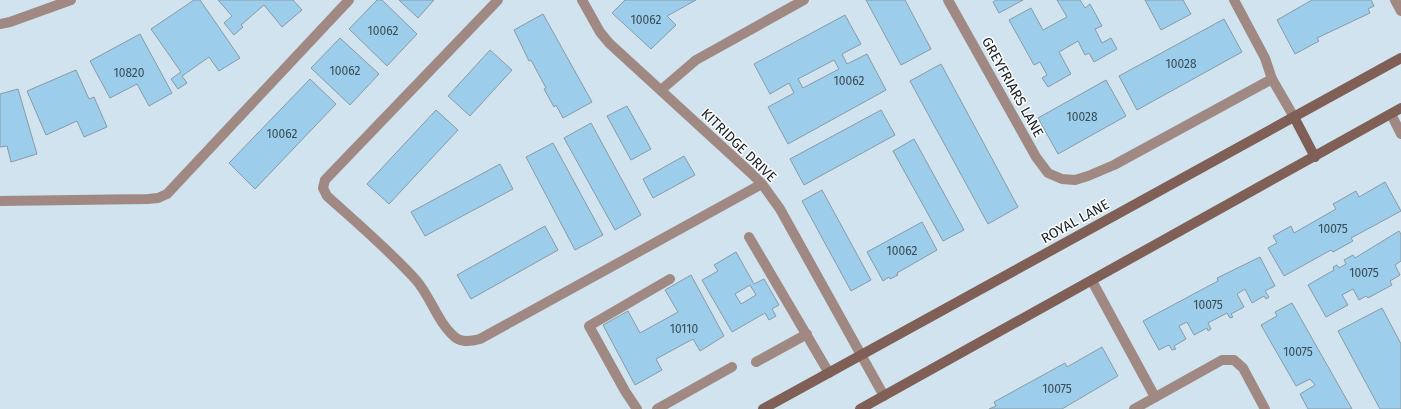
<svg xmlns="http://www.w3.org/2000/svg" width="1401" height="409" font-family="'Fira Sans',sans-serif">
<rect width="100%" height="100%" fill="#d0e3ef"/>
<g fill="#9cceec" stroke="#899ba6" fill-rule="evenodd">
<polygon points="194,0 200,0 240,58 219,71 209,57 182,76 187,83 178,89 171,79 181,72 151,29"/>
<polygon points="218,0 293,0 302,10 282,27 264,5 241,25 243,27 234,35 224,23 232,16"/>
<polygon points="377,0 382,0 417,34 387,66 349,29"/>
<polygon points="399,0 434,0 418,18"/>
<polygon points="625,0 696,0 667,16 676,25 651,49 612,13"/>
<polygon points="866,0 905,0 931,49 901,65"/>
<polygon points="996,0 1023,0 999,13 993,2"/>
<polygon points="1057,0 1080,0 1085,8 1090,4 1102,26 1095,29 1102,43 1111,38 1117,49 1094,62 1089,53 1085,55 1078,41 1059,52 1071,74 1048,87 1042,78 1047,75 1040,62 1034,65 1009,20 1031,8 1043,30 1067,17"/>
<polygon points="1145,0 1183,0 1191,14 1161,30"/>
<polygon points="1312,0 1371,0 1374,6 1368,9 1370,13 1317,38 1319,41 1295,54 1277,20"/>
<polygon points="543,14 592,102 563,118 556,105 554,107 544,89 546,88 531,60 529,61 514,30"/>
<path d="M 845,15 L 861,44 L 842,54 L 847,64 L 867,54 L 886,90 L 788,144 L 768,107 L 794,93 L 789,83 L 770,94 L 754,64 ZM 834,60 L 839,69 L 803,88 L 798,79 Z"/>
<polygon points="1224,19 1242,52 1137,110 1119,76"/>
<polygon points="140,34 172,93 149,106 137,84 110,98 90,61"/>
<polygon points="340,38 379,74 350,105 311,68"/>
<polygon points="490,50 512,70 470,116 448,96"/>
<polygon points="941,64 1018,207 988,224 910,81"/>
<polygon points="76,70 89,99 94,97 107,127 84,137 77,121 46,135 27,91"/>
<polygon points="310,79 336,104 255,189 229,163"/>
<polygon points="1106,80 1126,116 1058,154 1038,118"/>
<polygon points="18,89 37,154 11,162 7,146 0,147 0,94"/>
<polygon points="627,106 651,149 631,160 607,116"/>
<polygon points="436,110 458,130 389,204 367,184"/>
<polygon points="881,110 895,135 804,185 790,159"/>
<polygon points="591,123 641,215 615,230 564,138"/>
<polygon points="914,139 964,230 943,241 893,151"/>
<polygon points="553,143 603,235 575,250 526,157"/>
<polygon points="684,156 695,175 653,198 643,179"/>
<polygon points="500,164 513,189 425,236 411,212"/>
<polygon points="1385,182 1401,211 1351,238 1353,241 1333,252 1331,250 1284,276 1268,248 1277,243 1273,236 1291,226 1294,233 1336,209 1333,204 1356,191 1359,197"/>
<polygon points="822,190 871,280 851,291 802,201"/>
<polygon points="922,222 937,250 897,273 898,275 890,279 889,277 883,281 867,252"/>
<polygon points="545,226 558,250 471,299 457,275"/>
<polygon points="1399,231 1401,234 1401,261 1395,265 1400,275 1390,281 1392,285 1368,298 1366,296 1359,300 1353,289 1342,295 1348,305 1326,317 1308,285 1334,270 1333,267 1337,265 1339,268 1346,264 1344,260 1353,255 1355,258"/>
<path d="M 736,252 L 754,284 L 764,279 L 779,305 L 772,309 L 776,316 L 769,320 L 765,313 L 732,332 L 702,280 L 718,271 L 714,265 ZM 750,285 L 756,295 L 741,304 L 735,294 Z"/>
<polygon points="1260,257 1275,286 1265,291 1269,297 1266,299 1264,296 1252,303 1245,289 1237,294 1244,307 1231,314 1233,317 1230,318 1227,313 1208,323 1211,329 1208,331 1207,328 1194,335 1187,322 1179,326 1186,339 1174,346 1176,349 1172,350 1169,345 1159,350 1143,321 1218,281 1217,278"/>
<polygon points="691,275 724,336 700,351 693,339 656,359 662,370 635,385 603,325 628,311 640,333 678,312 665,290"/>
<polygon points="1292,303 1352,409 1308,409 1300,394 1315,385 1310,379 1296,386 1261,325 1277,316 1275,312"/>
<polygon points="1382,308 1401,344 1401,409 1380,409 1338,331"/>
<polygon points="1102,347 1118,376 1062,409 989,409 996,406 994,402 1065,363 1067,367"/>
</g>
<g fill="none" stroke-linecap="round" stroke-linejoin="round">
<g stroke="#a08982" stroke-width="10">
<path d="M 498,0 L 325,180 L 323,188 L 327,196 C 357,223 389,250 416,280 C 431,297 438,324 456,338 C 463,343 472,341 480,339 L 762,184"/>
<polyline points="582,0 600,32 609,43 752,174 762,184 780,209 884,396"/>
<polyline points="948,0 1036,157 1048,173 1062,179 1075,180 1088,176 1114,165 1272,79"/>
<polyline points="1234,0 1265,58 1272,79 1294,117"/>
<polyline points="1395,0 1401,11"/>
<polyline points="661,90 696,60 804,0"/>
<polyline points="1391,114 1401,134"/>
<polyline points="0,201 148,199 158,198 167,194 349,0"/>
<polyline points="749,237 829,373"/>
<polyline points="1092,281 1155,397"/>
<polyline points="756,362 807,334"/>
<polyline points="637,409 625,391 589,326 670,279"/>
<polyline points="657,409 732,367"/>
<polyline points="1134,409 1222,360 1234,360 1243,368 1265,409"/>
</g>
<polyline stroke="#a08982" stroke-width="10" points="0,24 10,22 71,0"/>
<g stroke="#806056" stroke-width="10">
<polyline points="1294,117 1315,157"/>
<polyline points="763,409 1401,58"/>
<polyline points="860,409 1401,108"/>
</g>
</g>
<g text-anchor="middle" stroke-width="3" stroke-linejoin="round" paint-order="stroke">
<g font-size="12" fill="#394b56">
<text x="646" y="24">10062</text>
<text x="383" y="35">10062</text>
<text x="1181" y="68">10028</text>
<text x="345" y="75">10062</text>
<text x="129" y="77">10820</text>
<text x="849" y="85">10062</text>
<text x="1082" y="121">10028</text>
<text x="282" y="138">10062</text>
<text x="1333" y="233">10075</text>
<text x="902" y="255">10062</text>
<text x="1364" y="277">10075</text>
<text x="1208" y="309">10075</text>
<text x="684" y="333">10110</text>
<text x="1298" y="356">10075</text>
<text x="1057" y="393">10075</text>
</g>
<g font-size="14" fill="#181f24" stroke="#fff">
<text transform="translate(1013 87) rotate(61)" y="5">GREYFRIARS LANE</text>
<text transform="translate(739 145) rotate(44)" y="5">KITRIDGE DRIVE</text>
<text transform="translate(1075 221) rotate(-29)" y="5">ROYAL LANE</text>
</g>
</g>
</svg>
